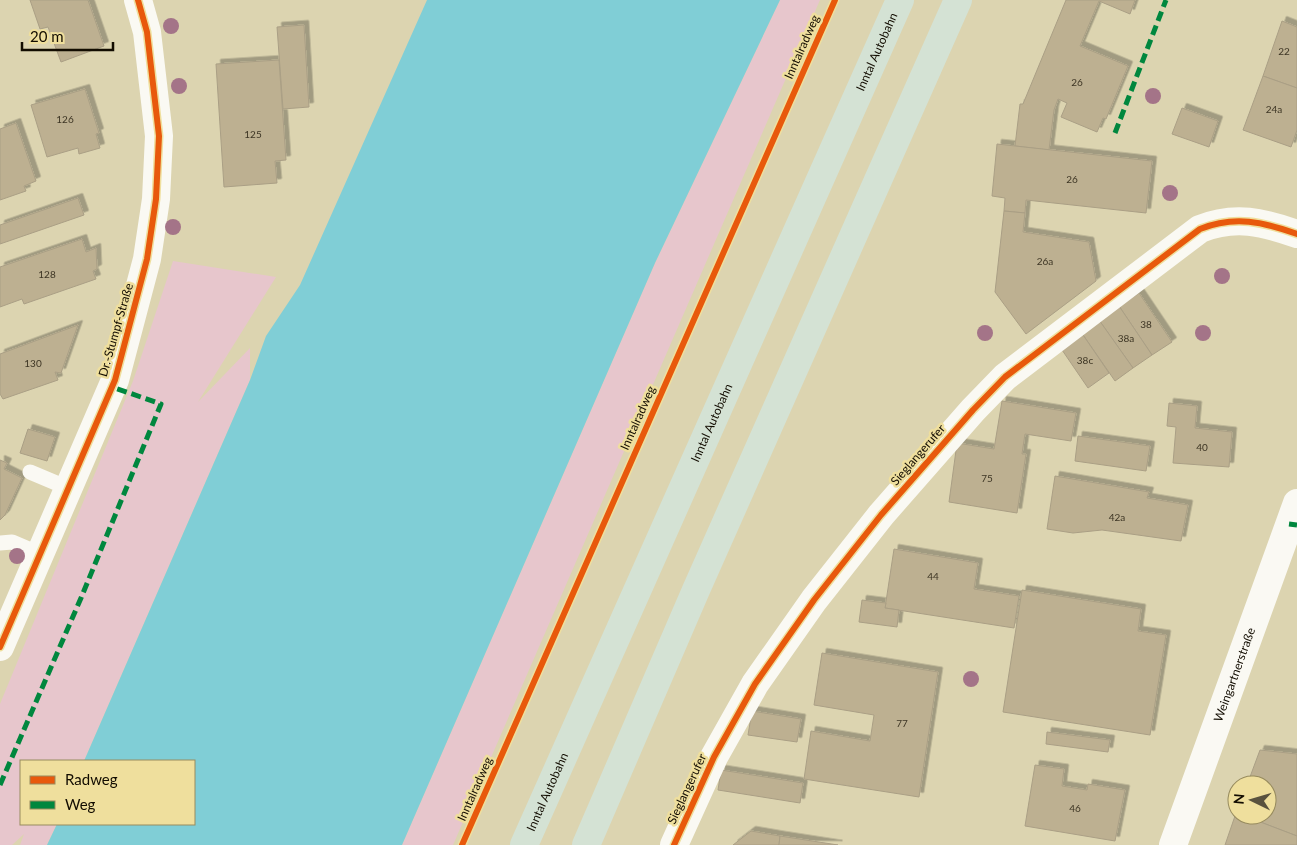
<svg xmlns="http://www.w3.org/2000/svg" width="1297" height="845" font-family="Lato,sans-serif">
<defs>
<filter id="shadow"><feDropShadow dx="4.5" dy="-4.5" stdDeviation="0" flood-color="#0004"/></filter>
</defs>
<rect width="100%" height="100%" fill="#dcd4b0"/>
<g fill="#e7c6cc">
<polygon points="780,0 820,0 453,845 402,845 655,263"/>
<polygon points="173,261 276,277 198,402 250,348 250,380 84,761 21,761 21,824 57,824 47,845 20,845 24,834 12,845 0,845 0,704 133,381"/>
</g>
<polygon fill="#80ced6" points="427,0 780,0 655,263 402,845 47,845 57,824 194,824 194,761 84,761 250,380 266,336 300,285"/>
<g fill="#bdb091" stroke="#aa9f85" filter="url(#shadow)">
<polygon points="30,0 88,0 104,46 61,62 48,27 40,29"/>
<polygon points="1066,0 1135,0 1130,14 1099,1 1080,46 1128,66 1106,119 1103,118 1097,132 1061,117 1067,103 1058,99 1054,110 1049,150 1015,146 1020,104 1023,104"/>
<polygon points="1282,21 1297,27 1297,88 1263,76"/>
<polygon points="304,25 309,107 283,109 277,27"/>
<polygon points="279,60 286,160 275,161 277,183 224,187 216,64"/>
<polygon points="1263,76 1297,88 1297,130 1291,147 1243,130"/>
<polygon points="85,89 99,133 96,134 100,148 79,154 78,148 47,157 31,105"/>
<polygon points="1182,108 1218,121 1209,147 1172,134"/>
<polygon points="16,123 36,181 24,186 26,191 0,200 0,129"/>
<polygon points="997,144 1152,161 1146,213 1026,200 1025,213 1004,211 1005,198 992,196"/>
<polygon points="78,198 84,215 0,244 0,225"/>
<polygon points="1004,211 1025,213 1023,232 1089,242 1096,281 1026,334 995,292"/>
<polygon points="82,239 86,252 96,248 97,269 93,271 96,279 24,304 22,299 0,307 0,267"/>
<polygon points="1139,293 1172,342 1152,355 1119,306"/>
<polygon points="1119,306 1152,355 1133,368 1099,320"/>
<polygon points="1099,320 1133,368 1115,381 1081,332"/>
<polygon points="78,325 61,373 55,372 58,380 3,399 0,394 0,354"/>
<polygon points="1081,332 1109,373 1088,388 1060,347"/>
<polygon points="1002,401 1076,413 1071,441 1025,434 1022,454 1026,454 1017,513 949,502 957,443 994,449"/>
<polygon points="1169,403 1197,406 1195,428 1232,432 1229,467 1173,463 1176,427 1167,426"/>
<polygon points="28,429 55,437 47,461 20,453"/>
<polygon points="1078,436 1150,446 1146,471 1075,461"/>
<polygon points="0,460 7,463 4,469 22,478 5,515 0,520"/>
<polygon points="1055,476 1149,492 1147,498 1188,505 1181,541 1102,530 1073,533 1047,529"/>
<polygon points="894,549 978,563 974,589 1019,596 1014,628 885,608"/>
<polygon points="1022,590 1141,609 1138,631 1166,635 1150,735 1003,712"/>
<polygon points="862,600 886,603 885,608 899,610 897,627 859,622"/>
<polygon points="822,653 938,672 919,797 804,779 811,731 870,741 874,715 814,705"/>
<polygon points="752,711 801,719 797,742 748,735"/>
<polygon points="1047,732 1110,740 1108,752 1046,744"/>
<polygon points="1260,750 1297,754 1297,836 1242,815 1267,815 1267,785 1247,785"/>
<polygon points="1035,765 1064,769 1062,786 1087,790 1088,784 1125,790 1115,841 1025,826"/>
<polygon points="721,770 803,783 800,803 718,790"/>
<polygon points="1236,813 1237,815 1242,815 1297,836 1297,845 1225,845"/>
<polygon points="751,831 780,836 779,845 733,845"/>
<polygon points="780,836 838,845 779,845"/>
</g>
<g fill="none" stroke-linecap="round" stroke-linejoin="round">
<g stroke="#faf9f3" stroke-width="15">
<polyline points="30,472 68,488"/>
<polyline points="0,543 12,542 40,554"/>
</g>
<g stroke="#faf9f3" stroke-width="28">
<polyline points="0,647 115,380 147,259 156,199 159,136 147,32 138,0"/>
<path d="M 674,845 L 714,757 L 755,684 L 814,600 L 881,515 L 973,410 L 1005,377 L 1200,229 C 1235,215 1263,222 1297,234"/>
<path id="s1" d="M 1173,845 L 1297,503"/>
</g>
<g stroke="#d4e2d4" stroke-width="28">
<path id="s2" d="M 524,845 L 900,0"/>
<polyline points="586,845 696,590 958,0"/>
</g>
<g stroke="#00873e" stroke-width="5" stroke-dasharray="10 5" stroke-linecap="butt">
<polyline points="1115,133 1166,0"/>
<polyline points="1289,524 1297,525"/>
<polyline points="0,785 81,598 161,404 112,387"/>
</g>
<g stroke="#efdf9d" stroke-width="9">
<g id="cycleway">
<polyline points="0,647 115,380 147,259 156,199 159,136 147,32 138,0"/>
<polyline points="462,845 835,0"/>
<path d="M 674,845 L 714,757 L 755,684 L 814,600 L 881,515 L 973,410 L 1005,377 L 1200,229 C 1235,215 1263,222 1297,234"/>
</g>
</g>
<use href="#cycleway" stroke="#e8590c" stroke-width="6"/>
</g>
<g fill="#a47488">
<circle cx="171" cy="26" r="8"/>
<circle cx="179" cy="86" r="8"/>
<circle cx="1153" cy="96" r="8"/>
<circle cx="1170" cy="193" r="8"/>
<circle cx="173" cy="227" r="8"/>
<circle cx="1222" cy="276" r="8"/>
<circle cx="985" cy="333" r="8"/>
<circle cx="1203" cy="333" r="8"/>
<circle cx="17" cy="556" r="8"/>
<circle cx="971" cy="679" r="8"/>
</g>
<g text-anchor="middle" stroke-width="5" stroke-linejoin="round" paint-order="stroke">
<g font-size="10" fill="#3d3524">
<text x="1284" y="55">22</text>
<text x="1077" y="86">26</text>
<text x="1274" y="113">24a</text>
<text x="65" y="123">126</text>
<text x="253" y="138">125</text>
<text x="1072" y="183">26</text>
<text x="1045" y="265">26a</text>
<text x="47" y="278">128</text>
<text x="1146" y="328">38</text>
<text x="1126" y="342">38a</text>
<text x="1085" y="364">38c</text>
<text x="33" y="367">130</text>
<text x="1202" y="451">40</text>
<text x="987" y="482">75</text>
<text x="1117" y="521">42a</text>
<text x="933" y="580">44</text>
<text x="902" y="727">77</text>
<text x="1075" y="812">46</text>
</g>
<g font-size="12" fill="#120c00" stroke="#efdf9d">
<text transform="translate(802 47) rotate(-66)" y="4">Inntalradweg</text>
<text dy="4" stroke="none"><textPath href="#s2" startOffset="868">Inntal Autobahn</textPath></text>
<text transform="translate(116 330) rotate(-74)" y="4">Dr.-Stumpf-Straße</text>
<text transform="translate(638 418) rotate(-66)" y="4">Inntalradweg</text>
<text dy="4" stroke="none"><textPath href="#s2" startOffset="462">Inntal Autobahn</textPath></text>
<text transform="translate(918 455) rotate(-49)" y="4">Sieglangerufer</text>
<text dy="4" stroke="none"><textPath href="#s1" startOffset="181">Weingartnerstraße</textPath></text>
<text transform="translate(475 789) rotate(-66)" y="4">Inntalradweg</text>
<text transform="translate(687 789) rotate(-65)" y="4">Sieglangerufer</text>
<text dy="4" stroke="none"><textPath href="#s2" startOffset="58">Inntal Autobahn</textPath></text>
</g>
</g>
<rect x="20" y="760" width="175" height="65" fill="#efdf9d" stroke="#978b5e"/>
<rect x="30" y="776" width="25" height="8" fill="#e8590c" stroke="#978b5e"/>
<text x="65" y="785" font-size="15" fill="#120c00">Radweg</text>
<rect x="30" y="801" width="25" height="8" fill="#00873e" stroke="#978b5e"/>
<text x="65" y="810" font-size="15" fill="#120c00">Weg</text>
<g transform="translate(1252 800) rotate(275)"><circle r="24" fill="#efdf9d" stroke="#978b5e"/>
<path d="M0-4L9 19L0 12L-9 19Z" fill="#59523e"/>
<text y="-8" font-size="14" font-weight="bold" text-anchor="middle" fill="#120c00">N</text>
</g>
<path d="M22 42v8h91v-8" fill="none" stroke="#120c00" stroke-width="2.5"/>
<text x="30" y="42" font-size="15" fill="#120c00" stroke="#efdf9d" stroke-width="4" paint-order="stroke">20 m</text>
</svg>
